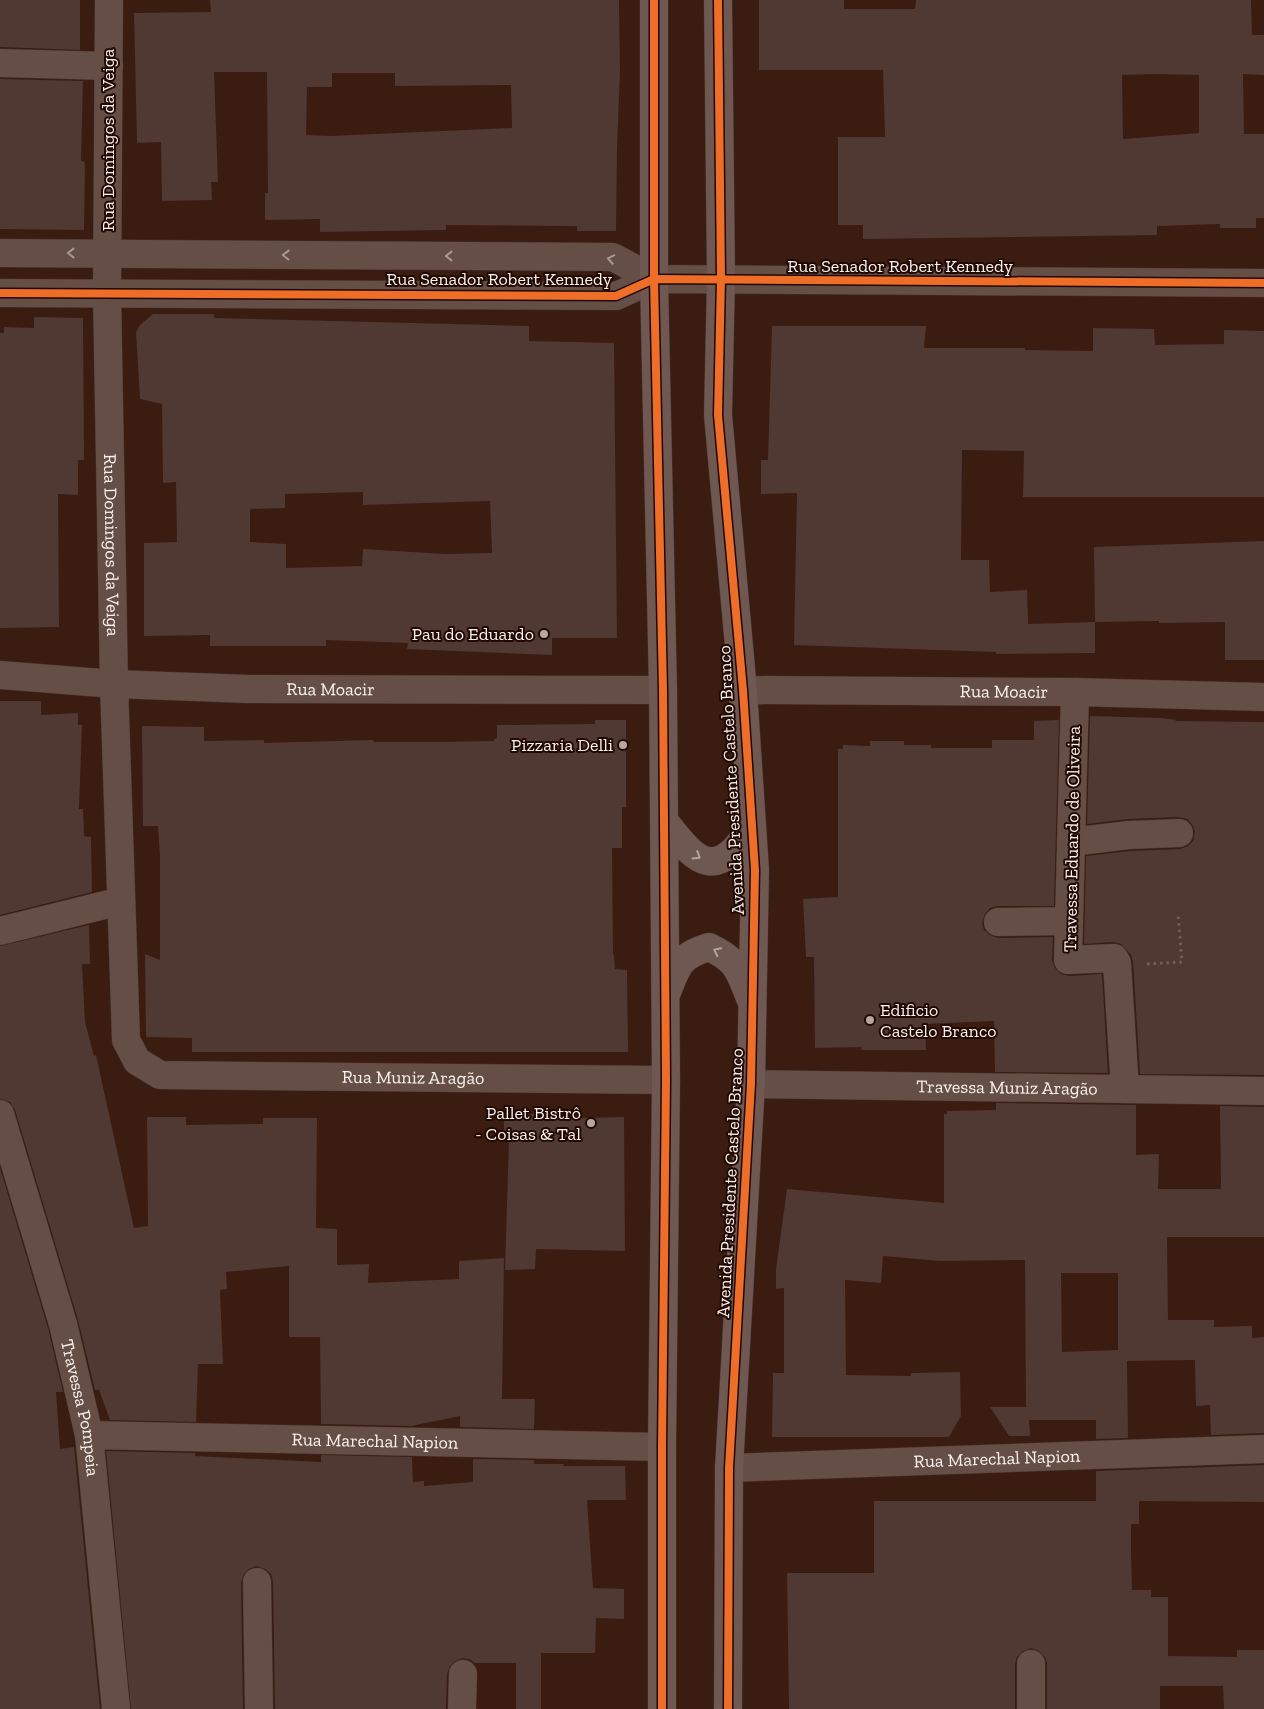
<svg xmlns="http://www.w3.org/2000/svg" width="1264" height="1709" font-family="'Zilla Slab',serif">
<rect width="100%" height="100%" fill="#3a1c11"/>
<g fill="#503833" fill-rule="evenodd">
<polygon points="0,0 80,0 80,50 0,47"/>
<path d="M 210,0 L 619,0 L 620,72 L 617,149 L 616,231 L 577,231 L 577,226 L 446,225 L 446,230 L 320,232 L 320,219 L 265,220 L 265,193 L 268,193 L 267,72 L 214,72 L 218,182 L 211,182 L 212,200 L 162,201 L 161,142 L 137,143 L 134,13 L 211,12 ZM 332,73 L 395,73 L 395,86 L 511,85 L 512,128 L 330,136 L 306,135 L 307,87 L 332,87 Z"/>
<path d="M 759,0 L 844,0 L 844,9 L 915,9 L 916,0 L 1251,0 L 1252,35 L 1264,35 L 1264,75 L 1243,74 L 1244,134 L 1264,134 L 1264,218 L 1256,218 L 1256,228 L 1220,228 L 1220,224 L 1157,226 L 1157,235 L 863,239 L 863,225 L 838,225 L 838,137 L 885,137 L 883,70 L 759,70 ZM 1157,74 L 1199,75 L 1199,133 L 1123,139 L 1122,75 Z"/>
<polygon points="0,79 83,81 81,161 85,162 84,230 0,229"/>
<path d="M 153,314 L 214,314 L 214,318 L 529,326 L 529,341 L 614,343 L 617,638 L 552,638 L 552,655 L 407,649 L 408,643 L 326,640 L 326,646 L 210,646 L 210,635 L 144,636 L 144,543 L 177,542 L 176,482 L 163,483 L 162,404 L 140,399 L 136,332 L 140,325 ZM 363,492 L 363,505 L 490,501 L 492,553 L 445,554 L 363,549 L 362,566 L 286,568 L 286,544 L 250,542 L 250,509 L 285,508 L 285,494 Z"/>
<polygon points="34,317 83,318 84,460 78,460 78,495 58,494 59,627 0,628 0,333 4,333 4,327 34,328"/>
<polygon points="772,326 926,326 924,348 1025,348 1025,350 1093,351 1093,328 1154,329 1155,345 1224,344 1224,330 1264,331 1264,497 1023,497 1024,451 962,450 961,560 989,560 990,592 1027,590 1028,624 1095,622 1095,653 996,654 996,652 794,645 797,493 761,494 761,460 768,460"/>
<polygon points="1264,541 1264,660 1225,660 1225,622 1159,623 1159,621 1095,622 1094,547"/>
<polygon points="0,701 41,701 41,715 78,713 78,725 82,725 79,809 83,809 84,836 91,837 92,892 0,915"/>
<polygon points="1090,716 1161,718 1176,720 1175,721 1264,722 1264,1075 1140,1074 1133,962 1131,955 1121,944 1113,942 1084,944 1086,856 1130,851 1180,849 1188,846 1193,841 1195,832 1192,824 1187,819 1178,817 1128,819 1087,824"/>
<polygon points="595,720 626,720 626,807 622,807 622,848 612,848 613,955 614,955 615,969 627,970 628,1052 192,1052 192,1038 146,1037 145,954 160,960 160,856 158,826 143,826 142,726 204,727 204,741 264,740 264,743 373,740 374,742 439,742 494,741 494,739 497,738 497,725 595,724"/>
<polygon points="1059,720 1054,906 997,906 990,908 985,914 982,923 984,930 990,935 998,938 1053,937 1052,960 1055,968 1061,974 1069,976 1102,974 1108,1073 995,1072 994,1021 925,1024 926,1050 861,1050 862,1047 815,1048 814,957 806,957 803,899 838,897 838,749 843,749 843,745 870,746 870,741 904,741 904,745 931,745 931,748 992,748 992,740 1034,740 1034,721"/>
<polygon points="89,925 90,964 82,964 85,1022 94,1056 96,1055 134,1228 148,1226 147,1117 186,1117 186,1125 263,1124 263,1118 317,1118 316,1228 337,1229 337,1265 369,1264 368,1283 459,1279 459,1261 504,1258 502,1399 535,1399 534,1429 460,1427 460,1416 411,1426 321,1424 320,1337 289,1337 289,1266 226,1272 227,1289 220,1290 223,1364 198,1364 196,1422 110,1420 99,1390 95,1390 78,1320 15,1110 10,1102 0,1099 0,946"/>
<path d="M 996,1103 L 1136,1105 L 1136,1155 L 1159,1154 L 1158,1189 L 1221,1189 L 1220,1106 L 1264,1107 L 1264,1237 L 1167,1237 L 1168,1320 L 1214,1320 L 1214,1327 L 1252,1326 L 1252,1338 L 1264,1337 L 1264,1433 L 1211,1435 L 1210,1405 L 1196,1406 L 1195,1360 L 1127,1361 L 1128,1438 L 1096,1439 L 1096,1420 L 1029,1420 L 1030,1436 L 1009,1436 L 990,1407 L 1026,1407 L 1025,1260 L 940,1261 L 883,1256 L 881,1283 L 845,1280 L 846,1375 L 911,1376 L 911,1373 L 960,1372 L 961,1416 L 949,1437 L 772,1437 L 773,1373 L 784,1373 L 784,1288 L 776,1289 L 776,1269 L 787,1189 L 944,1203 L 944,1114 L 947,1114 L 947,1111 L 996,1110 ZM 1061,1273 L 1118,1273 L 1118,1350 L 1062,1352 Z"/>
<polygon points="504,1114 539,1114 538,1119 624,1117 625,1251 536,1249 535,1269 505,1270 509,1139 504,1139"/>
<polygon points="0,1168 48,1328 63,1392 56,1392 60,1449 74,1447 100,1709 0,1709"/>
<polygon points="106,1451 195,1453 195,1456 321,1462 321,1455 412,1457 413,1482 424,1481 424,1486 473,1482 473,1459 534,1460 534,1464 564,1464 563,1466 625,1466 626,1500 587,1500 593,1588 624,1589 624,1619 596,1618 595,1653 541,1653 541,1709 516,1709 516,1663 474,1663 471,1660 463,1658 455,1661 450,1666 447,1674 446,1709 275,1709 273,1582 271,1574 265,1569 256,1566 249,1569 244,1574 241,1582 243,1709 131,1709"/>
<polygon points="1264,1465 1264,1502 1139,1501 1139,1524 1131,1524 1131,1549 1132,1590 1151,1590 1151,1597 1168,1597 1168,1656 1237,1657 1237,1650 1264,1650 1264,1709 1224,1709 1223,1686 1160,1686 1160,1709 1047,1709 1047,1664 1045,1657 1039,1651 1031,1648 1023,1651 1017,1657 1015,1664 1015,1709 789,1709 787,1573 874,1573 874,1501 1096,1501 1096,1471"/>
</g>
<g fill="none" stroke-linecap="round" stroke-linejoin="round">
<g stroke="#45332e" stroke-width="29">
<g id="minor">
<path id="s1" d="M 109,0 L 107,293 L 114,684 L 126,1040 L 137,1061 L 160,1075 L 666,1080"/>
<polyline points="0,63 109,66"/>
<polyline points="0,253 613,257 654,279"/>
<polyline points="0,293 616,296 654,279 1264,283"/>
<path id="s2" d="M 0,675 L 114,684 L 248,689 L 663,690"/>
<path id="s3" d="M 743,690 L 1075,692 L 1264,697"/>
<polyline points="1075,692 1068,960 1114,958 1117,963 1125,1089"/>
<polyline points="1071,842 1129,835 1179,833"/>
<polyline points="998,922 1069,921"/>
<polyline points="0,931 121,901"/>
<path id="s4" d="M 751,1084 L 1264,1091"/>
<path id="s5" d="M 0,1114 L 63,1324 L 89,1435 L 116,1709"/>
<path id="s6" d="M 89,1435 L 662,1447"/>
<path id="s7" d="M 729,1468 L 1264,1449"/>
<polyline points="257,1582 259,1709"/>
<polyline points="462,1709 463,1674"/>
<polyline points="1031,1709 1031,1664"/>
</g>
</g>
<g stroke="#45332e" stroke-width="29">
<g id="major">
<polyline points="654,0 654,279 663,690 666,1080 662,1447 662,1709"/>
<polyline points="718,0 721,279 718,415 743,690 755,870 751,1084 729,1468 728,1709"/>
<path d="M 664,821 C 683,843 703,879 733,851 C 741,844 746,834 752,826"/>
<path d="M 667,992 C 678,965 679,956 709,947 C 737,960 739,970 750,998"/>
</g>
</g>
<polyline stroke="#715e57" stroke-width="3" stroke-dasharray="2.5 4" stroke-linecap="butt" points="1147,964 1182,962 1178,915"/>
<use href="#minor" stroke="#644e45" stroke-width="28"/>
<use href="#major" stroke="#6f5752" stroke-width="28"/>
<g stroke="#210902" stroke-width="11">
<g id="cycleway">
<polyline points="654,0 654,279 663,690 666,1080 662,1447 662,1709"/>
<polyline points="718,0 721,279 718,415 743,690 755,870 751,1084 729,1468 728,1709"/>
<polyline points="0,293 616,296 654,279 1264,283"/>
</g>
</g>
<use href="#cycleway" stroke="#ee6e29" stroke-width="8"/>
</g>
<defs><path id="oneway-chevron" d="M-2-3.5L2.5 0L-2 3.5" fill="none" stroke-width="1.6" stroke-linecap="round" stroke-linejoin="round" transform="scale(1.25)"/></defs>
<g stroke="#a89892">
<use href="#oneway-chevron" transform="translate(71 253) rotate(180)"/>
<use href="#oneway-chevron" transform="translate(286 255) rotate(-179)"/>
<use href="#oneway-chevron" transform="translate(449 256) rotate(-180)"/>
<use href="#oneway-chevron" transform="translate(611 259) rotate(-169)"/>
</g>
<g stroke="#b4a4a1">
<use href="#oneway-chevron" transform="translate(697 856) rotate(32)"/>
<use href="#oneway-chevron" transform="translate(717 951) rotate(-154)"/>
</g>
<g fill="#b7a7a2" stroke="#210902" stroke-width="2">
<circle cx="544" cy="634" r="5"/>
<circle cx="623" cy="745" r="5"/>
<circle cx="870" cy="1020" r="5"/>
<circle cx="591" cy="1123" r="5"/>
</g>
<g text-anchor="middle" stroke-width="4" stroke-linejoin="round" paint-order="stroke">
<g font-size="18" fill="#faf2f0" stroke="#210902">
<text transform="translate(108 140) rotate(-90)" y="6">Rua Domingos da Veiga</text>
<text x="900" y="272">Rua Senador Robert Kennedy</text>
<text x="499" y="285">Rua Senador Robert Kennedy</text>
<text dy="6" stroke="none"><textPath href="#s1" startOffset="545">Rua Domingos da Veiga</textPath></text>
<text dy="6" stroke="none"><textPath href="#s2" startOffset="331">Rua Moacir</textPath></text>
<text dy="6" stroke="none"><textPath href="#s3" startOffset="261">Rua Moacir</textPath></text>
<text transform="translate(731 780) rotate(-93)" y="6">Avenida Presidente Castelo Branco</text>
<text transform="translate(1072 839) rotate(-89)" y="6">Travessa Eduardo de Oliveira</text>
<text dy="6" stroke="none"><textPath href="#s1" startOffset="1344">Rua Muniz Aragão</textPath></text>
<text dy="6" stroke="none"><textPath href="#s4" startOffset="256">Travessa Muniz Aragão</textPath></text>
<text transform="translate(730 1183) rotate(-87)" y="6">Avenida Presidente Castelo Branco</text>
<text dy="6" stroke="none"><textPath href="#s5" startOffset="305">Travessa Pompeia</textPath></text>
<text dy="6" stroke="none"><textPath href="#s6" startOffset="286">Rua Marechal Napion</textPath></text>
<text dy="6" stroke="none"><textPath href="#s7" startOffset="268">Rua Marechal Napion</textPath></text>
</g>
<g font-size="18" fill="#faf2f0" stroke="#210902" text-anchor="end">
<text x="534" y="640">Pau do Eduardo</text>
<text x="613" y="751">Pizzaria Delli</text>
<text x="880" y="1016" text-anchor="start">Edificio<tspan x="880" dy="21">Castelo Branco</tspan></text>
<text x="581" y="1119">Pallet Bistrô<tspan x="581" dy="21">- Coisas &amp; Tal</tspan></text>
</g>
</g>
</svg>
